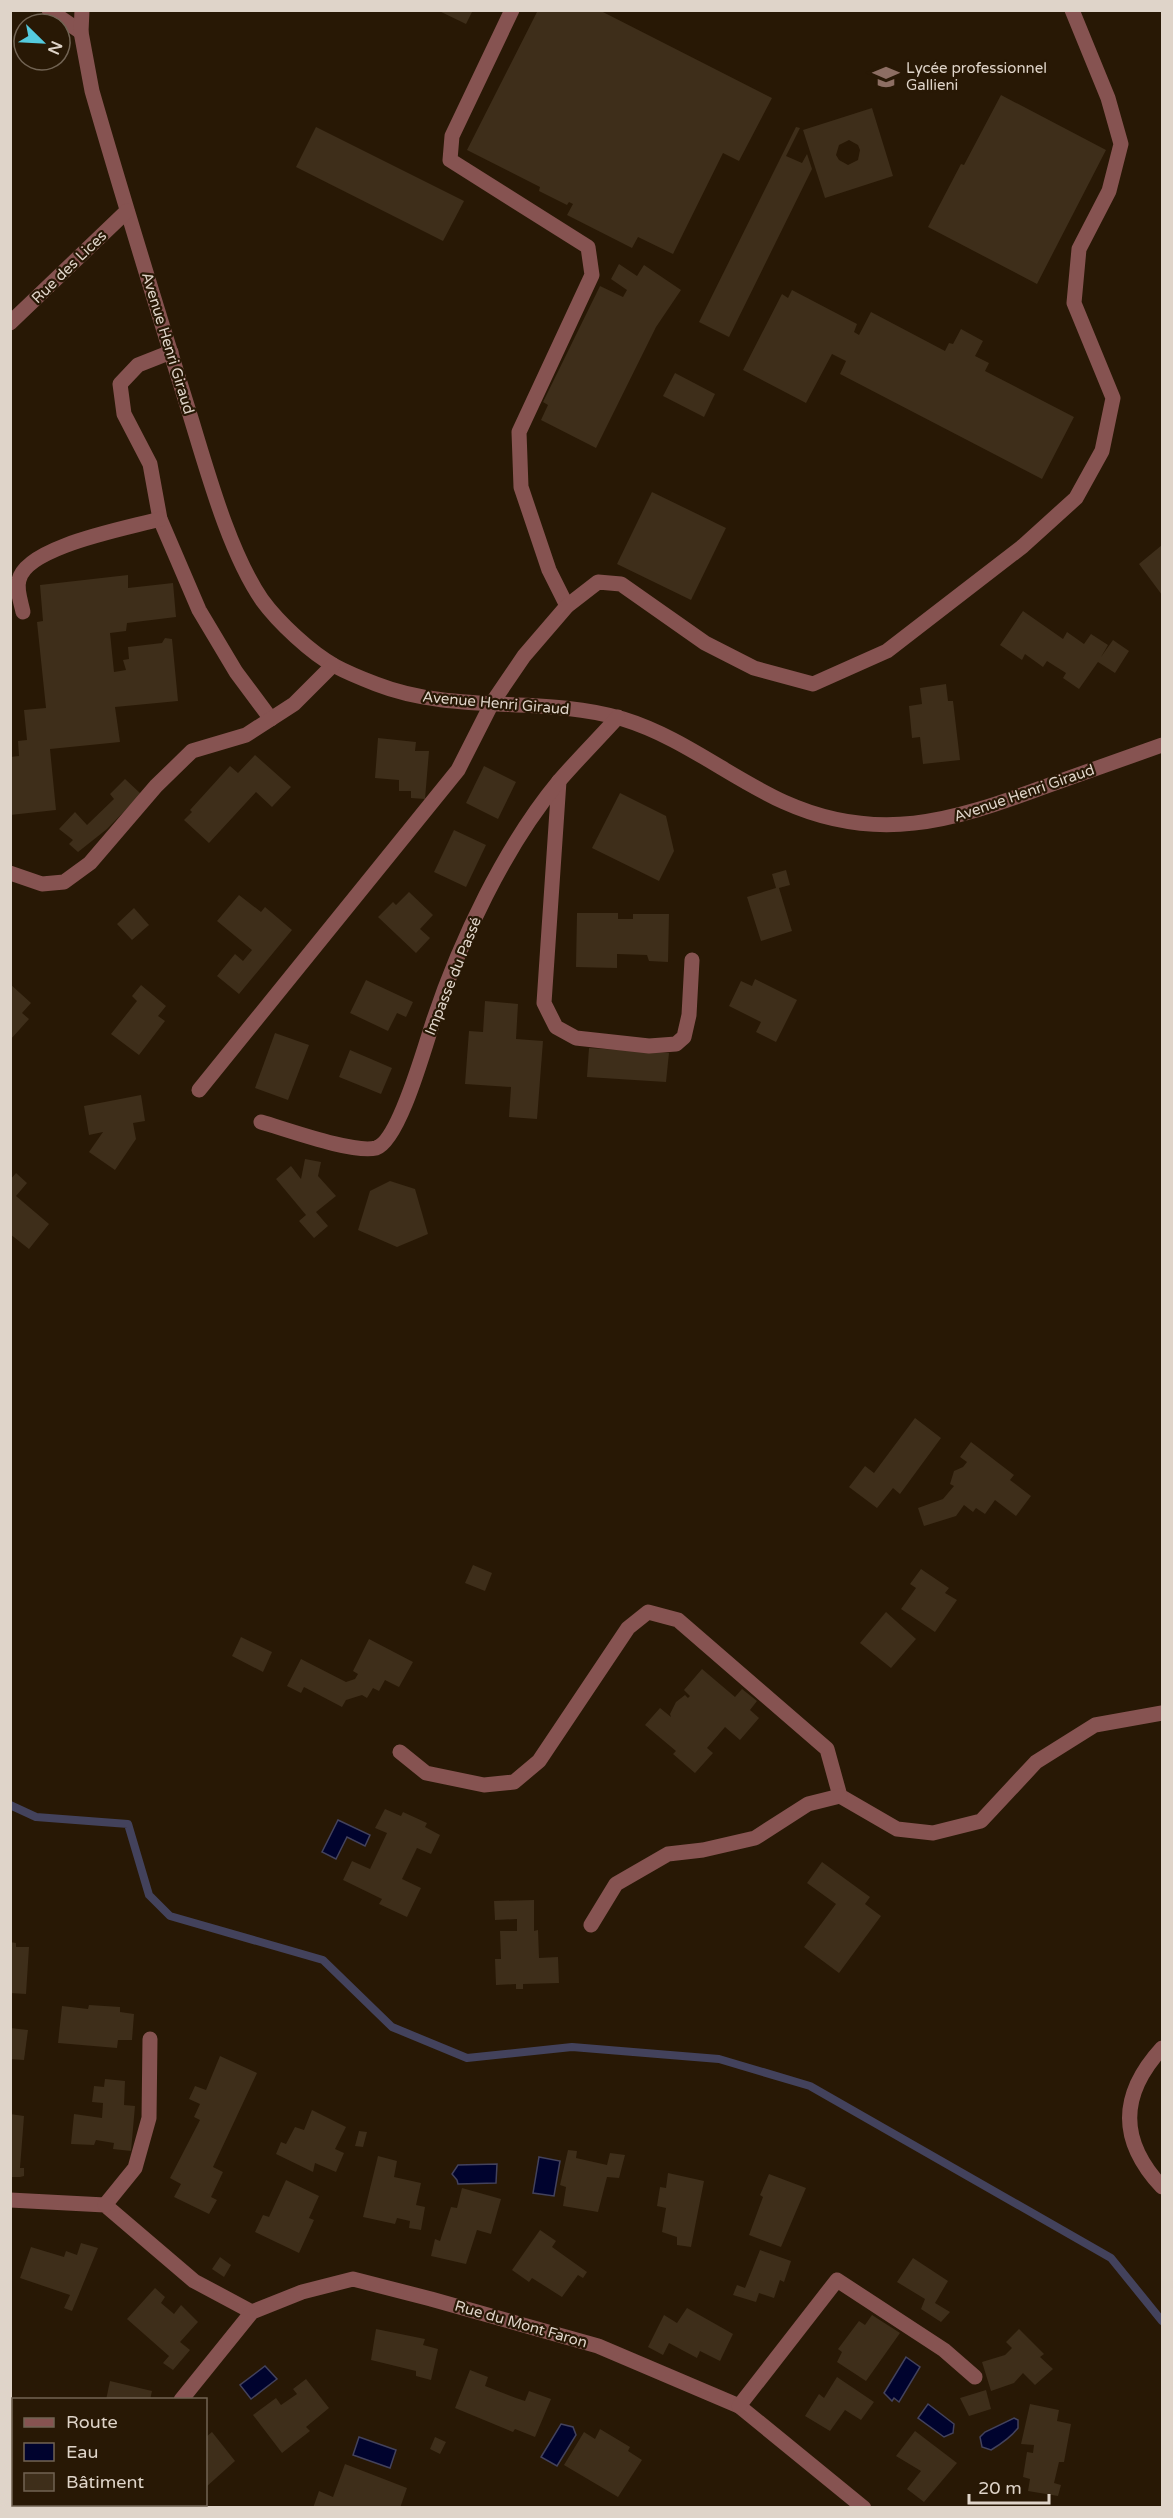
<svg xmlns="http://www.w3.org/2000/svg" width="1173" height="2518" font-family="'Varela Round',sans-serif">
<rect width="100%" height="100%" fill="#281805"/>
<g fill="#00032e" stroke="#43425c" stroke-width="1.5">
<polygon points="338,1820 370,1835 365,1846 347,1837 336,1859 322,1852"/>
<polygon points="539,2157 560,2161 554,2196 533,2193"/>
<polygon points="497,2164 496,2183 458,2184 457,2180 452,2174 458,2165"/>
<polygon points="906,2357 920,2367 899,2402 894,2398 892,2401 884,2393"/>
<polygon points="265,2366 277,2379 251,2399 240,2385"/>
<polygon points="928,2404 954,2424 953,2433 944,2437 918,2418"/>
<path d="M 1014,2418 L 1018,2420 L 1018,2428 C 1011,2437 1001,2444 991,2450 L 982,2447 L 980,2437 L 985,2432 Z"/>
<polygon points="561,2424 573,2427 576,2435 557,2466 541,2457"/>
<polygon points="359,2437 396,2450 390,2468 353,2455"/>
</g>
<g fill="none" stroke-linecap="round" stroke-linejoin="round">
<polyline stroke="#43425c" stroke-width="8" points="10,1805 36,1817 128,1824 149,1895 170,1916 323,1960 392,2027 467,2058 572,2047 719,2059 810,2086 1111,2258 1162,2321"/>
</g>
<g fill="#3e2e1a" fill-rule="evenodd">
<polygon points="437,10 473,10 466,24"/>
<polygon points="538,10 599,10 772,98 739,161 723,153 673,254 638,237 632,248 567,215 573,204 569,202 567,205 539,191 540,187 467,150"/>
<polygon points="1001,95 1106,150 1037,284 928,227 961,164 964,165"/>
<path d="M 872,108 L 893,176 L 825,198 L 803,130 ZM 849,140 L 858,145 L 860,150 L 858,160 L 848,165 L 839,160 L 836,155 L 839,145 Z"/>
<polygon points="316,127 464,201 443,241 296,167"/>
<polygon points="796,127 800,128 786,156 802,163 807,154 812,169 729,337 699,322"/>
<polygon points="619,264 637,276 644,265 681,290 656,327 596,448 541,420 548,405 543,402 600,286 623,297 627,290 611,279"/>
<polygon points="792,290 857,324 854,332 859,335 871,312 945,351 949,343 953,344 961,329 983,341 975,356 989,363 985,371 1074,417 1042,479 840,374 846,361 832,354 806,403 743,370 782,294 788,298"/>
<polygon points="675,373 715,394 704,417 663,396"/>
<polygon points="652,492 726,528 691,600 617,564"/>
<polygon points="1162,545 1162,595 1139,564"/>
<polygon points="128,575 128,588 173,583 176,617 127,623 126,631 110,633 114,672 126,670 123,660 129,659 128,647 162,643 165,638 172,639 178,701 115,707 120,742 50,749 56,810 10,815 10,757 19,756 18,741 27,740 24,710 46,708 37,622 43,621 40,585"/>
<polygon points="1023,611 1063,639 1067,632 1084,644 1091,634 1108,645 1101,657 1113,640 1129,651 1115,673 1098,662 1079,689 1063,678 1066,673 1047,661 1043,667 1025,654 1022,660 1000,645"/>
<polygon points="946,684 948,701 953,701 960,760 923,764 920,737 912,738 909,706 922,704 920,688"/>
<polygon points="378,738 416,742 415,751 429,751 425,799 411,798 411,791 399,791 399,780 375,778"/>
<polygon points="255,755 291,787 272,807 256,792 209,843 184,820 192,812 190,810 230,766 238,773"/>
<polygon points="484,766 516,782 498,819 466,803"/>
<polygon points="125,779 141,794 107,829 78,852 69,844 73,840 59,829 75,812 87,825 114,799 110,794"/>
<polygon points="620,793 666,816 674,851 659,881 592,848"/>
<polygon points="454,830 486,845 466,887 434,872"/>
<polygon points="786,870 790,885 779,888 792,931 761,941 747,897 776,888 772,874"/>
<polygon points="409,892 433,915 420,929 430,938 416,953 378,917 393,902 396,905"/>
<polygon points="239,895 261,912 265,907 292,930 239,994 217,976 235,954 243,961 252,950 217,921"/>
<polygon points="134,908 149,925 132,940 117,924"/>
<polygon points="577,913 618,913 618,919 633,919 633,914 669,914 668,962 649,961 647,955 617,954 617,968 576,967"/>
<polygon points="755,979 797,1000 776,1042 756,1032 761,1022 729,1006 741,981 752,986"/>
<polygon points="366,980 413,1002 406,1017 397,1013 388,1031 350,1013"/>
<polygon points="10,984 31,1003 22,1013 29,1019 10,1040"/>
<polygon points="141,985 166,1006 158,1016 165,1021 139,1055 111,1034 137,1001 132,996"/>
<polygon points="485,1001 518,1004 516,1039 543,1041 537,1119 509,1117 511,1087 465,1084 469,1031 483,1032"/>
<polygon points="275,1033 309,1045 288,1100 255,1088"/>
<polygon points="589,1048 669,1053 666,1082 587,1077"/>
<polygon points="350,1050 392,1068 381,1094 339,1077"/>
<polygon points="141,1095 145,1121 133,1123 136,1139 115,1170 89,1152 103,1132 89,1135 84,1106"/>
<polygon points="305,1159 321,1162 318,1176 336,1196 316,1212 328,1226 314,1238 299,1221 306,1215 276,1179 291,1166 301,1179"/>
<polygon points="16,1173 27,1183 16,1196 49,1224 29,1249 10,1234 10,1180"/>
<polygon points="390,1181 415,1189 428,1234 397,1247 358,1230 370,1191"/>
<polygon points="915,1418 941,1438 900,1494 893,1488 877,1508 849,1487 865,1466 874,1473"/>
<polygon points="971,1442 1014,1475 1010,1480 1031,1496 1016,1516 995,1500 985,1514 976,1508 973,1512 964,1505 956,1516 924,1526 918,1508 943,1499 954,1486 950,1484 954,1471 963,1467 967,1462 960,1457"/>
<polygon points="473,1565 492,1573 485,1591 465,1583"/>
<polygon points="921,1569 949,1588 945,1593 957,1600 935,1632 901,1609 916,1588 910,1584"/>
<polygon points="886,1612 916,1639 891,1668 860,1643"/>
<polygon points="241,1637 272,1652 263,1672 232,1656"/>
<polygon points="369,1639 413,1662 399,1687 385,1680 379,1691 373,1688 367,1698 362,1695 346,1700 342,1707 304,1687 301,1693 287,1686 301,1659 346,1682 355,1679 358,1674 353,1671"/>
<polygon points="702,1669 735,1697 742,1689 757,1701 750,1710 759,1718 740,1740 725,1727 707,1748 713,1753 695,1773 673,1754 676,1751 645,1725 660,1708 671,1717 670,1714 676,1702 685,1695 688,1698 690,1696 684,1690"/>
<polygon points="385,1809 401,1816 403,1812 427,1823 425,1827 440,1835 431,1854 417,1848 402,1879 421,1888 407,1917 379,1904 382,1899 343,1880 352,1861 370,1869 387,1833 375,1828"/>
<polygon points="822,1862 870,1897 865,1904 881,1916 839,1973 804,1947 836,1904 807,1883"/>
<polygon points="534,1900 534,1931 538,1930 539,1958 558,1957 559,1983 523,1984 523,1989 516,1989 516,1984 496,1985 495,1959 501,1959 500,1931 517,1931 517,1919 495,1920 494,1901"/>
<polygon points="10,1942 16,1943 16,1947 29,1947 26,1994 10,1993"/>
<polygon points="89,2005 120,2007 120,2012 134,2014 132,2040 118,2040 117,2048 58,2043 62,2006 88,2009"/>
<polygon points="10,2028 28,2030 24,2060 10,2059"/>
<polygon points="220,2056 257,2073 213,2167 223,2172 211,2197 217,2200 209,2214 174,2197 181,2184 170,2178 200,2120 194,2117 200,2104 189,2099 195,2086 206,2090"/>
<polygon points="105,2079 125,2081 124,2105 135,2106 131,2151 113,2149 114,2143 96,2140 94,2145 71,2144 74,2114 102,2118 103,2103 92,2102 94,2086 104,2087"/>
<polygon points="312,2110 346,2127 335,2149 344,2153 336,2172 315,2163 313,2172 276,2154 281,2142 286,2144 295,2127 304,2130"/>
<polygon points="10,2114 24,2116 20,2168 24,2168 24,2176 20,2177 10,2177"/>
<polygon points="359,2131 367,2132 363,2147 355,2146"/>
<polygon points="568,2150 577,2151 576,2158 607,2165 610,2153 625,2155 619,2178 607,2177 598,2212 563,2206 566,2187 560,2185"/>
<polygon points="378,2156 397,2161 394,2177 421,2183 416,2205 425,2207 421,2230 409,2228 410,2221 397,2218 395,2224 363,2217"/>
<polygon points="668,2173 704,2181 691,2247 677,2245 677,2237 662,2232 666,2208 657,2206 660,2187 666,2188"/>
<polygon points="769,2174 806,2188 781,2247 749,2235 763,2197 760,2195"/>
<polygon points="286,2180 319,2196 309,2218 314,2220 299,2253 255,2232 263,2215 269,2217"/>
<polygon points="462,2188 501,2199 491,2234 477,2230 466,2264 431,2256 435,2239 440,2241 451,2207 457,2208"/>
<polygon points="540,2230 556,2241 552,2247 587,2272 583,2278 578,2275 562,2297 532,2278 529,2282 512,2270"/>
<polygon points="81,2243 98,2248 72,2311 64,2308 70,2295 20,2278 31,2247 64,2257 66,2251 77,2255"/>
<polygon points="760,2250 791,2261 784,2282 780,2280 774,2298 759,2293 756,2302 733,2295 737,2285 745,2288"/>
<polygon points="220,2257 231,2265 224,2277 212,2269"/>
<polygon points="913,2258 948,2281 935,2303 950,2312 941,2322 921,2309 925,2299 897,2282"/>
<polygon points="155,2288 165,2297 161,2303 174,2314 181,2305 198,2322 180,2342 190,2350 173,2370 163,2363 169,2356 127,2319"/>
<polygon points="687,2308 733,2334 720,2361 700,2351 697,2358 669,2343 663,2355 648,2347 664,2315 677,2323"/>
<polygon points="872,2315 900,2333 866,2381 837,2362 842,2352 838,2349 859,2321 865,2325"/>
<polygon points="376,2329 425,2339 423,2345 438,2349 431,2380 416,2376 416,2371 371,2360"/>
<polygon points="1019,2329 1044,2354 1040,2357 1053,2369 1035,2385 1023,2373 1014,2383 991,2391 982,2362 1005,2355 1012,2348 1006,2342"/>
<polygon points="470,2370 488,2377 485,2386 516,2398 525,2401 529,2391 551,2399 535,2437 515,2429 513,2432 455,2408"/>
<polygon points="837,2377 874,2402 861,2420 845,2410 830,2431 805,2416 819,2394 824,2398"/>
<polygon points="306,2379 329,2408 306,2427 310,2431 282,2453 253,2415 276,2398 281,2405 297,2394 293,2389"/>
<polygon points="110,2381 152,2391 150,2400 106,2400"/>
<polygon points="986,2390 991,2409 969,2416 960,2398"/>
<polygon points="1030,2404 1059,2410 1057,2421 1071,2424 1064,2462 1059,2462 1054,2483 1061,2485 1058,2496 1028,2491 1030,2479 1023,2477 1027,2452 1033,2453 1034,2445 1021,2444"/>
<polygon points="600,2429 630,2447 628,2451 642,2460 618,2497 564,2465 584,2432 595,2439"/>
<polygon points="915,2431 957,2463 924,2502 907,2489 921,2471 896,2456"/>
<polygon points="212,2432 235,2461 206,2487 206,2437"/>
<polygon points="435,2437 446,2442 440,2454 430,2449"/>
<polygon points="345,2464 407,2488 400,2508 313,2508 319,2491 333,2497"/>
<polygon points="21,2505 66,2505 65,2508 18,2508"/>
</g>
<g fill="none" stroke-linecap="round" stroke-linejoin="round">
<g stroke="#865351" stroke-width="15">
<polyline points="49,10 81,32"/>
<path d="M 82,10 L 81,32 L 92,91 C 122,195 154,299 186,402 C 205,462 227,549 262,600 C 278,622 311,653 335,666 C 348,673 363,679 376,684 C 455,715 543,695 623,719 C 682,737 729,777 784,802 C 877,844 952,821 1041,788 C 1081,774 1122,759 1162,745"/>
<polyline points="512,10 452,136 450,160 588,247 592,275 519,432 521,487 549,570 567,606"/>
<polyline points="10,323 127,211"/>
<polyline points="171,352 138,365 120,384 124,414 150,464 160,519 199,610 236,672 271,719"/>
<path d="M 23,612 C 21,602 16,589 19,580 C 26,546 129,528 160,519"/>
<polyline points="559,781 544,1003 556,1027 576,1038 649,1046 676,1044 684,1037 689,1015 692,960"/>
<polyline points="10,873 42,884 64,882 90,863 156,786 192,751 246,735 294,704 333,665"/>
<polyline points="199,1090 458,770 492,703 524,656 567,606 598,582 621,584 705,643 754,668 813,684 887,651 1023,546 1076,498 1102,451 1113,398 1074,303 1079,249 1109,191 1121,144 1108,98 1072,10"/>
<path d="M 261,1122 C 286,1129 354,1154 376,1148 C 399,1141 425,1046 433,1022 C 460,941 505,846 559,781 C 578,759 599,738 618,717"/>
<polyline points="400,1752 426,1773 484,1785 514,1782 539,1761 628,1628 648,1612 678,1620 827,1749 840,1796 897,1829 933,1833 981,1821 1036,1762 1095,1725 1162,1713"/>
<polyline points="591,1925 616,1884 668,1854 703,1850 755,1838 808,1804 840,1796"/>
<path d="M 1162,2048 C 1119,2095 1119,2141 1162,2187"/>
<polyline points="10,2200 105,2205 194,2281 252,2312"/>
<polyline points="105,2205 135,2168 149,2118 150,2039"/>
<polyline points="181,2400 252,2312 302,2292 353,2279 431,2299 598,2346 739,2406 864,2508"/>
<polyline points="739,2406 837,2280 944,2350 975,2377"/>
</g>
</g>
<defs>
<g id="school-bare" transform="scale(2.07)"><path d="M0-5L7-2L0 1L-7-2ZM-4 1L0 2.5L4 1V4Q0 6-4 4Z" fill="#8d6e63" stroke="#281805" stroke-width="2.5" paint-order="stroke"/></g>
</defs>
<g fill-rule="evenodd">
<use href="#school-bare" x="886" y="77"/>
</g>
<g text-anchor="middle" stroke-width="4.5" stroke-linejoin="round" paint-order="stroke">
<g font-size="15" fill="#dfd4c9" stroke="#281805" text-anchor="start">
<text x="906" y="73">Lycée professionnel<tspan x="906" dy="17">Gallieni</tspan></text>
</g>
<g font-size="15" fill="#dfd4c9" stroke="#281805">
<text transform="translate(69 267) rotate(-44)" y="5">Rue des Lices</text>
<text transform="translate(168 343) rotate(73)" y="5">Avenue Henri Giraud</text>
<text transform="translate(496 703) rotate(5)" y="5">Avenue Henri Giraud</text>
<text transform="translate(1024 793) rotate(-19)" y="5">Avenue Henri Giraud</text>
<text transform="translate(453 976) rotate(-68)" y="5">Impasse du Passé</text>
<text transform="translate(521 2324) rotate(16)" y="5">Rue du Mont Faron</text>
</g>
</g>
<rect width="1173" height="2518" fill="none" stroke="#dfd4c9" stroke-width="24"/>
<rect x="12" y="2398" width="195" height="108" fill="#281805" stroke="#716353" stroke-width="1.5"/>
<rect x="24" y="2418" width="30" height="9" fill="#865351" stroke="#716353" stroke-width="1.5"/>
<text x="66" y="2428" font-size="18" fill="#dfd4c9">Route</text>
<rect x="24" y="2443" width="30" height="18" fill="#00032e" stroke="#716353" stroke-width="1.5"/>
<text x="66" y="2458" font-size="18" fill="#dfd4c9">Eau</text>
<rect x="24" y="2473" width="30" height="18" fill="#3e2e1a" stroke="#716353" stroke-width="1.5"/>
<text x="66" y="2488" font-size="18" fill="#dfd4c9">Bâtiment</text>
<g transform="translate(42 42) rotate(114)"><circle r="28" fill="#281805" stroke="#716353" stroke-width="1.5"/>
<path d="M0-4.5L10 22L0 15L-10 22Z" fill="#54cade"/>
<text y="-9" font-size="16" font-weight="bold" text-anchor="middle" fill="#dfd4c9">N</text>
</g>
<path d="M969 2494v9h80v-9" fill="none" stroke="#dfd4c9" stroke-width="3"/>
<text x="978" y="2494" font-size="18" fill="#dfd4c9" stroke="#281805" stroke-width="4.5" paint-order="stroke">20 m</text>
</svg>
